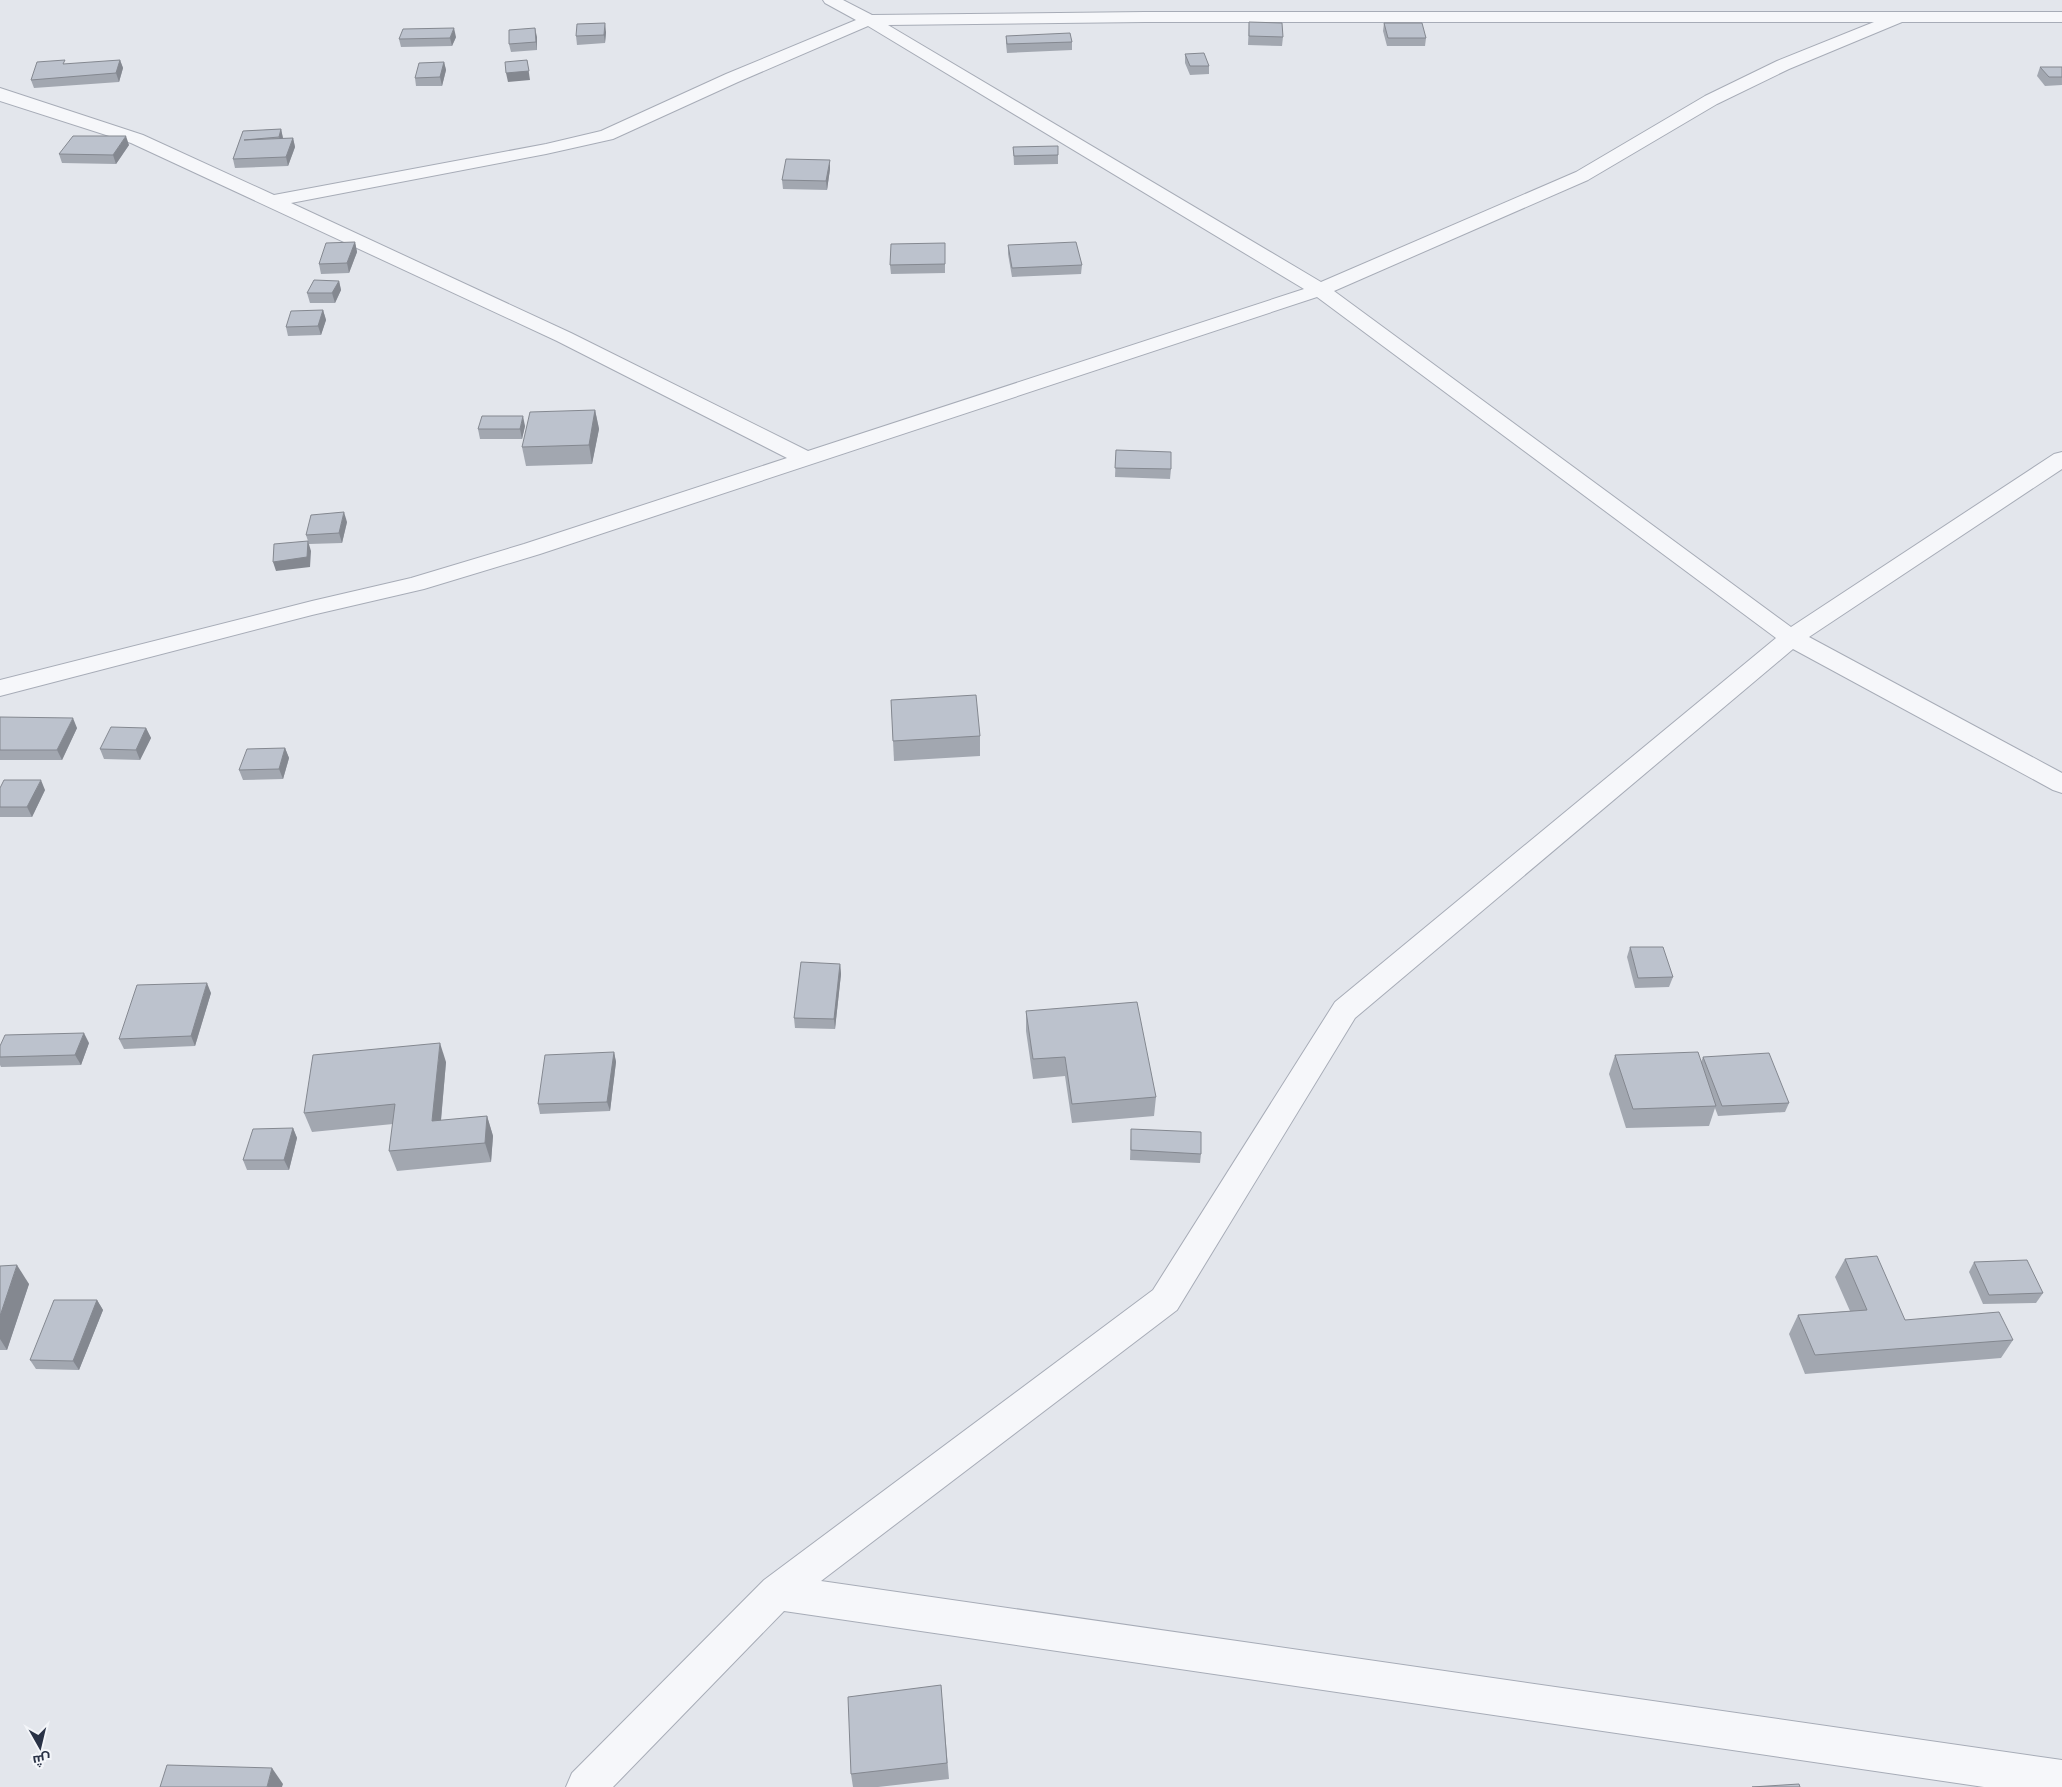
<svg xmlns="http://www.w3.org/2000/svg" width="2062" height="1787" font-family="Helvetica,Cairo,sans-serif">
<rect width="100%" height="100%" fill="#e3e6ec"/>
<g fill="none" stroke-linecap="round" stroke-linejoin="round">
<g stroke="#a7acb7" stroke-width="2">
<path id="street" d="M 823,0 L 843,0 L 872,15 L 1145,12 L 2062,12 L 2062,22 L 1902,22 L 1789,69 L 1717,104 L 1588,180 L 1334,291 L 1791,627 L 2054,454 L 2062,452 L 2062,469 L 1809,637 L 2062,773 L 2062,793 L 2053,790 L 1793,649 L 1355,1018 L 1177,1310 L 821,1581 L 2062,1760 L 2062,1787 L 1984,1787 L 784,1611 L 613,1787 L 566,1787 L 572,1773 L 764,1580 L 1153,1290 L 1335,1002 L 1776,638 L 1317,297 L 540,554 L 424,589 L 312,615 L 0,696 L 0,680 L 312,601 L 411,578 L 524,544 L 787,458 L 557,341 L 131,143 L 0,101 L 0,88 L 143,135 L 274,195 L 546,144 L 601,131 L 726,74 L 856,20 L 825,3 ZM 1145,22 L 1874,22 L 1777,61 L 1705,96 L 1576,172 L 1321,282 L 888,25 ZM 868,26 L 1304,289 L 808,451 L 571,333 L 291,203 L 546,154 L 613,139 L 738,82 Z"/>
</g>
<use href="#street" fill="#f6f7fa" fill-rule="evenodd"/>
</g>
<g fill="#a2a7b0">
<polygon points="1249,22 1283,37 1282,46 1248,45"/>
<polygon points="1384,23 1426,38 1425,46 1387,46 1383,31"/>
<polygon points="606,32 605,43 577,45 576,36"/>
<polygon points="1006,36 1072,42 1072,50 1007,53 1006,44"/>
<polygon points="456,37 452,46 401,47 399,39"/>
<polygon points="537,37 537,50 511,52 509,44"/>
<polygon points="1185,54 1209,66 1209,74 1190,75 1185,63"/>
<polygon points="120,60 123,68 119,82 34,88 31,80"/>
<polygon points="444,62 446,70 442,86 416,86 415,78"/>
<polygon points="2040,67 2062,67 2062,85 2045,86 2037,76"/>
<polygon points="281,129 283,139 293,138 295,147 288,166 235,168 233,159 243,131"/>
<polygon points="129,145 116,164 62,163 59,154"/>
<polygon points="1013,147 1058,155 1058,164 1014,165"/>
<polygon points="830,169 827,190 783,189 782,180"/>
<polygon points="355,242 357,252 349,273 321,274 319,264"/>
<polygon points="945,243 945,273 891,274 890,265"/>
<polygon points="1008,245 1082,265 1081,274 1012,277 1008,254"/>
<polygon points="339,281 341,290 335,303 310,303 307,293"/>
<polygon points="323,310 326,320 321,335 288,336 286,327"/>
<polygon points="595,410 599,429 592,464 526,466 522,447"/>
<polygon points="525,426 522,439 480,439 478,429"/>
<polygon points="1116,450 1171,469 1170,479 1115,477"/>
<polygon points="347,522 342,543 309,544 306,535"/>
<polygon points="891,700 980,736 980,756 894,761"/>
<polygon points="0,717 77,728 62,760 0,760"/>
<polygon points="146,728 151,738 140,760 104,759 100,749"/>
<polygon points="285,748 289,758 283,779 243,780 239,770"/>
<polygon points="0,788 45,790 32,817 0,817"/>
<polygon points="1630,947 1673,977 1669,987 1635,988 1627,957"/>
<polygon points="840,964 841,974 835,1029 795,1028 794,1018"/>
<polygon points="211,993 195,1046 124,1049 119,1039"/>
<polygon points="1026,1011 1156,1097 1154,1116 1072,1123 1065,1076 1033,1079 1026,1031"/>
<polygon points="89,1043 81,1065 1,1067 0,1065 0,1046"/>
<polygon points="614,1052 616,1062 610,1111 540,1114 538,1104"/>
<polygon points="1615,1055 1701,1062 1703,1057 1789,1103 1785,1112 1718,1116 1715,1108 1709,1126 1626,1128 1609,1074"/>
<polygon points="446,1062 441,1121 487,1116 493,1136 491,1162 397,1171 389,1151 393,1124 312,1132 304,1113"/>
<polygon points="293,1128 297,1138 289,1170 247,1170 243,1160"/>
<polygon points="1131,1129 1201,1154 1200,1163 1130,1160"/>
<polygon points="1845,1259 1905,1320 2013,1340 2001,1358 1805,1374 1789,1334 1798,1315 1850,1311 1835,1277"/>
<polygon points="1974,1262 2043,1293 2036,1303 1983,1304 1969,1272"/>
<polygon points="0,1266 29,1284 7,1350 0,1350"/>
<polygon points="97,1300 103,1310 79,1370 36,1369 30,1360"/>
<polygon points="941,1685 949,1779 878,1787 853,1787 851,1774"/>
</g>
<g fill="#848890">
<polygon points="605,23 606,32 605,43 604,35"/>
<polygon points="454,28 456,37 452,46 450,38"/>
<polygon points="535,28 537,37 537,50 536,42"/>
<polygon points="120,60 123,68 119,82 116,73"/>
<polygon points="527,60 530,80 508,82 506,73"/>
<polygon points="444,62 446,70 442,86 440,77"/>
<polygon points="281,129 283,138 281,146 279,137"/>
<polygon points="126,136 129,145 116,164 113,155"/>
<polygon points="293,138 295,147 288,166 286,157"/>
<polygon points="830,160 830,169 827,190 826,181"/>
<polygon points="355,242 357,252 349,273 347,263"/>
<polygon points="339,281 341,290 335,303 332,293"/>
<polygon points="323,310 326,320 321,335 318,326"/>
<polygon points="595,410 599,429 592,464 589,445"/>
<polygon points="523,416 525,426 522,439 520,429"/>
<polygon points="344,512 347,522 342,543 339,533"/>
<polygon points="308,541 311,551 310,567 276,571 273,562"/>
<polygon points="73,718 77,728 62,760 57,750"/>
<polygon points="146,728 151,738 140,760 136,750"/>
<polygon points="285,748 289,758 283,779 279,769"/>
<polygon points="41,780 45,790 32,817 27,807"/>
<polygon points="840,964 841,974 835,1029 834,1019"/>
<polygon points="207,983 211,993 195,1046 191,1036"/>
<polygon points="84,1033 89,1043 81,1065 75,1055"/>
<polygon points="440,1043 446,1062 439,1141 432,1121"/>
<polygon points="614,1052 616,1062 610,1111 607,1102"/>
<polygon points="487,1116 493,1136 491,1162 485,1143"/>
<polygon points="293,1128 297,1138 289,1170 284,1160"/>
<polygon points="17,1265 29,1284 7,1350 0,1339 0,1316"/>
<polygon points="97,1300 103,1310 79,1370 73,1361"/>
<polygon points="272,1768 283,1784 282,1787 267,1787"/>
</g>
<g fill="#bcc2cd" stroke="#848890">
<polygon points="1249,22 1282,23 1283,37 1249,36"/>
<polygon points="605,23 604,35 576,36 577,24"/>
<polygon points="1384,23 1422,23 1426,38 1388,38"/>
<polygon points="454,28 450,38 399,39 403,29"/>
<polygon points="535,28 536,42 509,44 509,30"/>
<polygon points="1070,33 1072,42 1007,44 1006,36"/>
<polygon points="1204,53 1209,66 1190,66 1185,54"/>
<polygon points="65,60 63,64 120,60 116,73 31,80 37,62"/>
<polygon points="527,60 529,71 506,73 505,62"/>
<polygon points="444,62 440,77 415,78 419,63"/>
<polygon points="2040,67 2062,67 2062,77 2049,77"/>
<polygon points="281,129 279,137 244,140 293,138 286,157 233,159 243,131"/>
<polygon points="73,136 126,136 113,155 59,154"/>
<polygon points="1058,146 1058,155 1014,156 1013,147"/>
<polygon points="786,159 830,160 826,181 782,180"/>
<polygon points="355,242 347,263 319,264 326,243"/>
<polygon points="1076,242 1082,265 1012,268 1008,245"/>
<polygon points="945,243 945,264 890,265 891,244"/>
<polygon points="314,280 339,281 332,293 307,293"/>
<polygon points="323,310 318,326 286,327 291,311"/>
<polygon points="595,410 589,445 522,447 530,412"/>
<polygon points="482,416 523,416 520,429 478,429"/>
<polygon points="1116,450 1171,452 1171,469 1115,468"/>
<polygon points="344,512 339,533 306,535 311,515"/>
<polygon points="308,541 307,557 273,562 274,544"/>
<polygon points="976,695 980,736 893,741 891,700"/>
<polygon points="0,717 73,718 57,750 0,750"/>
<polygon points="111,727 146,728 136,750 100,749"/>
<polygon points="285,748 279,769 239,770 247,749"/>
<polygon points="4,780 41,780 27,807 0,807 0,788"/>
<polygon points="1630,947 1663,947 1673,977 1638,978"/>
<polygon points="801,962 840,964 834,1019 794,1018"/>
<polygon points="207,983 191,1036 119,1039 137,985"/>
<polygon points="1137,1002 1156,1097 1072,1104 1065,1057 1033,1059 1026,1011"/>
<polygon points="84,1033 75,1055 0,1057 0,1046 5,1035"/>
<polygon points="440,1043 432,1121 487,1116 485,1143 389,1151 395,1104 304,1113 313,1055"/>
<polygon points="614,1052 607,1102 538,1104 545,1055"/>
<polygon points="1698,1052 1716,1106 1633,1109 1615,1055"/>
<polygon points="1769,1053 1789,1103 1722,1106 1703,1057"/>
<polygon points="293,1128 284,1160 243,1160 253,1129"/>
<polygon points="1131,1129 1201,1132 1201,1154 1131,1150"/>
<polygon points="1877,1256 1905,1320 1999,1312 2013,1340 1815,1355 1798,1315 1867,1310 1845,1259"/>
<polygon points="2027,1260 2043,1293 1989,1295 1974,1262"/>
<polygon points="17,1265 0,1316 0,1266"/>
<polygon points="54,1300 97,1300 73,1361 30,1360"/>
<polygon points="941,1685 947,1763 851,1774 848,1697"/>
<polygon points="167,1765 272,1768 267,1787 160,1787"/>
<polygon points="1799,1784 1800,1787 1752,1787"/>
</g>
<g transform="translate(40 1747) rotate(172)" stroke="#f3f5f9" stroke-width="4" paint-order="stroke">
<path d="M0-4L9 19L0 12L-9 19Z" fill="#293246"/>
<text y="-8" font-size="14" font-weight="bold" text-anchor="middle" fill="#293246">ش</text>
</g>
</svg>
